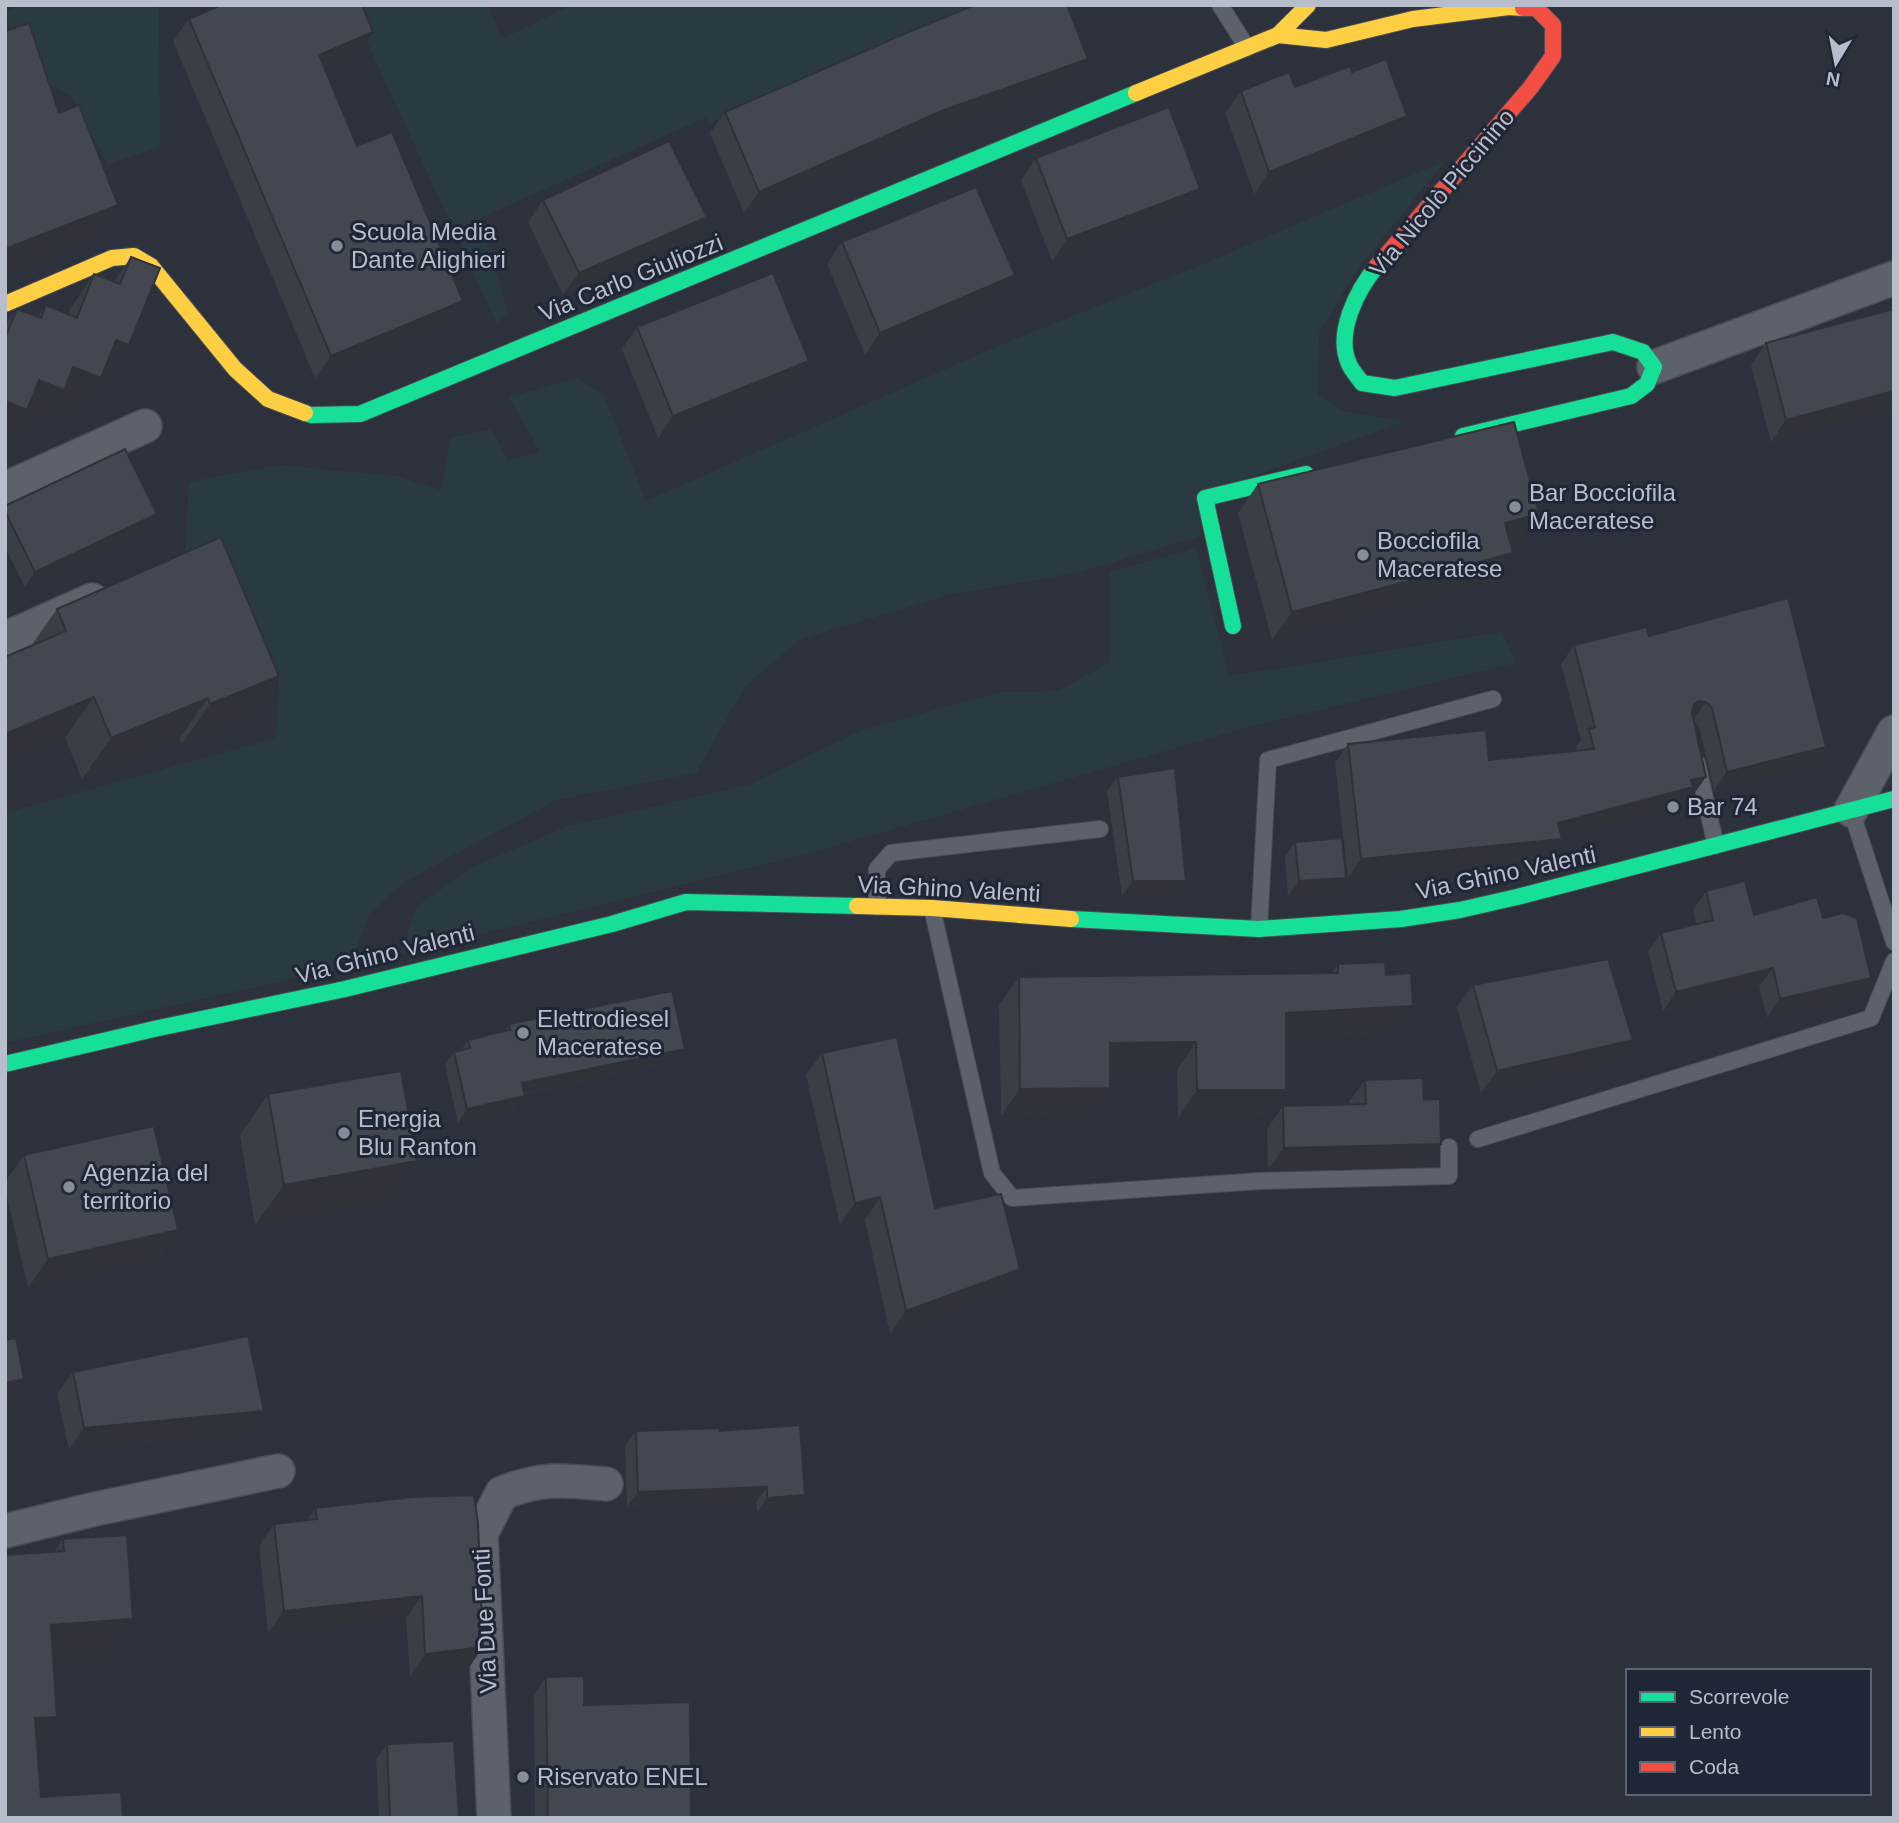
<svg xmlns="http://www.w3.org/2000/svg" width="1899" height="1823" font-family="Helvetica,sans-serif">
<rect width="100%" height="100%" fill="#2c313b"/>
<g fill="#293b41">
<polygon points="21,5 159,5 160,147 108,164 71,96 14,65 7,11"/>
<polygon points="350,5 489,5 501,39 572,5 973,5 710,123 707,117 480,218 508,312 497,324"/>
<polygon points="1445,161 1358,269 1319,333 1318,395 1341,410 1403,422 1199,496 1200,536 1080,572 949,595 801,639 745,686 696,773 556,800 404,882 369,914 350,966 5,1043 5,813 276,738 279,681 254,623 185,553 189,482 279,465 396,476 441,490 450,438 491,429 508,460 540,452 509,397 576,378 603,394 646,501 1003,344 1196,267"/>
<polygon points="1196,548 1229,676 1502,632 1516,663 1253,726 803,855 400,954 417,906 475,866 568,826 751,784 862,730 1000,692 1058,691 1110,662 1110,572"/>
</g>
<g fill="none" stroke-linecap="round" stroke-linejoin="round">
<g stroke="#494c53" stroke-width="18">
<g id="lane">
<polyline points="1220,5 1246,46"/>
<polyline points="1697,763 1716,846"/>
<polyline points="1851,810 1894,942"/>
<polyline points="877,907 877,869 891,853 1100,829"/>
<polyline points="932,908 992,1173 1012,1198 1260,1181 1449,1176 1449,1147"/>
<polyline points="1259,929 1268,760 1493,699"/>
<polyline points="1478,1139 1871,1018 1894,961"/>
</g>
</g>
<g stroke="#494c53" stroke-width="36">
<g id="street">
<polyline points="1654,367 1894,278"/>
<polyline points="5,489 145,426"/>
<polyline points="5,639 92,600"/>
<polyline points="1851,810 1894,732"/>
<polyline points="5,1531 95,1509 278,1471"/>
<path d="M 494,1818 L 481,1534 L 502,1493 C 543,1477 563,1480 606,1484"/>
</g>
</g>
<g stroke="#494c53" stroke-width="18">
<g id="fast">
<path d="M 1377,266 C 1357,290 1335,333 1349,364 C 1352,371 1358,377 1362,383 L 1395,388 L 1613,342 L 1643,352 L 1654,367 L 1647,384 L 1631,396 L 1463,436"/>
<polyline points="305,413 311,415 360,414 1136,93"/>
<polyline points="1233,626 1205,498 1306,474"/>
<polyline points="1071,919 1259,929 1401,919 1460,910 1517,897 1894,799"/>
<polyline points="5,1064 154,1029 345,989 612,924 686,902 857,906"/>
</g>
</g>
<g stroke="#494c53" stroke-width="18">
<g id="slow">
<polyline points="1278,35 1326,40 1413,19 1509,7 1523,8"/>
<polyline points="1136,93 1278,35 1308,5"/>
<polyline points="5,304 112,258 134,256 151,266 235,369 268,399 305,413"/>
<polyline points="857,906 932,908 1071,919"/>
</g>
</g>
<g stroke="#494c53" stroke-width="18">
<polyline id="jam" points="1377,266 1531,87 1553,56 1553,25 1536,8 1523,8"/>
</g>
<use href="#lane" stroke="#5d6169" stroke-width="16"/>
<use href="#street" stroke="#5d6169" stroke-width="33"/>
<use href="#fast" stroke="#16e098" stroke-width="16"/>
<use href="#slow" stroke="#ffcf43" stroke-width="16"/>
<use href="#jam" stroke="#f24e42" stroke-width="16"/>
</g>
<g fill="#3a3e45">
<polygon points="189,19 373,32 358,54 324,68 357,146 463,301 447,323 315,378 173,41"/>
<polygon points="1352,72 1407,116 1392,138 1254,194 1225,113 1241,91 1295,87"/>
<polygon points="1073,80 929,131 744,213 710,133 725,112"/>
<polygon points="1036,158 1200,189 1184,211 1052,261 1021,180"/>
<polygon points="543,200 707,217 692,239 563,295 528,222"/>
<polygon points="842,242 1015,275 999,297 865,355 827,264"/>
<polygon points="131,257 129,345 101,386 96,384 72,419 50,410 36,431 18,424 5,441 5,325 17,309 38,317 46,305 67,314 94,274 114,282"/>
<polygon points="1894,309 1894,409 1771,442 1751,365 1766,343"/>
<polygon points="637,327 793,383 658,438 622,349"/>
<polygon points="1258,484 1519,542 1511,545 1513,553 1493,582 1272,640 1238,513"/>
<polygon points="5,506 146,529 25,587 5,547"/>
<polygon points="57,609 279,676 250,716 182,744 179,739 82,779 65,738 5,763 5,657 31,646"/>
<polygon points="1649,636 1826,747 1813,766 1714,790 1699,727 1694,721 1693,795 1686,797 1680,806 1562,837 1562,839 1549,857 1348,878 1335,763 1348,744 1489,760 1577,751 1576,747 1581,740 1561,664 1574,645"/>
<polygon points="1118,777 1186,881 1175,896 1122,896 1107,791"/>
<polygon points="1295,842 1335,893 1288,896 1285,857"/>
<polygon points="1706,891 1754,915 1823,918 1871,978 1858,997 1767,1018 1759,986 1663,1011 1648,951 1661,933 1696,924 1693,910"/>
<polygon points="1338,964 1386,975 1394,1033 1286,1039 1267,1117 1178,1118 1177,1070 1110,1070 1110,1088 1091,1115 1001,1116 999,1005 1019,977 1331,974"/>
<polygon points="1473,985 1618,1062 1481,1093 1457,1007"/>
<polygon points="509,1024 685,1049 675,1062 524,1094 515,1110 458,1123 445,1065 454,1052 461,1050 468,1040 504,1032"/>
<polygon points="822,1053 935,1208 1020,1269 1004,1292 890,1334 865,1220 840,1225 806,1075"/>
<polygon points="1365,1080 1424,1100 1441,1144 1425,1166 1268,1170 1267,1129 1283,1106 1349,1104 1349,1102"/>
<polygon points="268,1094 417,1161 389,1202 255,1225 240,1135"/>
<polygon points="24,1155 178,1230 158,1259 28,1288 5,1188 5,1182"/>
<polygon points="73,1372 249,1433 69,1450 57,1394"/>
<polygon points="636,1431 720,1431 795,1510 757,1513 756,1502 627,1507 625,1446"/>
<polygon points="412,1497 468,1669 410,1676 406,1618 268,1633 259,1546 274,1524 307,1520 315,1508"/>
<polygon points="63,1539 105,1660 53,1664 37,1745 41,1797 5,1818 54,1552"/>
<polygon points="546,1677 584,1705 691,1818 535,1818 534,1695"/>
<polygon points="387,1744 459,1817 458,1818 379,1818 376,1759"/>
</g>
<g fill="#2f3238">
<polygon points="373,32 358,54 303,77 319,55"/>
<polygon points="1088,59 1073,80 929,131 744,213 759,192 944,110"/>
<polygon points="1407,116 1392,138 1254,194 1269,172"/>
<polygon points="1200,189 1184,211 1052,261 1067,239"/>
<polygon points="118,205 94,240 5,275 5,249"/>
<polygon points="707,217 692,239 563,295 579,273"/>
<polygon points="1015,275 999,297 865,355 880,333"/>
<polygon points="463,301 447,323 315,378 331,356"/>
<polygon points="116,340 129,345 101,386 96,384 72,419 50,410 36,431 18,424 5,441 5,401 39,380"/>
<polygon points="809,361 793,383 658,438 673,416"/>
<polygon points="1894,391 1894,409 1771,442 1786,420"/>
<polygon points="157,514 146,529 25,587 35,572"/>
<polygon points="1539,514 1519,542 1485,552 1505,523"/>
<polygon points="1513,553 1493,582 1272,640 1292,612"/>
<polygon points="279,676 250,716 182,744 210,704"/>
<polygon points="94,697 65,738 5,763 5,734"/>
<polygon points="208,698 179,739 82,779 111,738"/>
<polygon points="1699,701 1706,702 1693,720 1686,720 1694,704"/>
<polygon points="1826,747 1813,766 1714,790 1727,772"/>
<polygon points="1706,777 1693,795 1686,797 1680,806 1551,840 1562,839 1549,857 1348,878 1361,859 1558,823 1691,780"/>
<polygon points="1346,878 1335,893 1288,896 1299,881"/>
<polygon points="1133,881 1186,881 1175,896 1122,896"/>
<polygon points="1773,968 1759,986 1663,1011 1676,992"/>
<polygon points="1871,978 1858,997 1767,1018 1780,999"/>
<polygon points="1413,1006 1394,1033 1266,1040 1286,1013"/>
<polygon points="1633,1040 1618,1062 1481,1093 1497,1071"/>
<polygon points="1196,1042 1177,1070 1091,1071 1110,1043"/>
<polygon points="685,1049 675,1062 512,1096 522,1083"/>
<polygon points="1110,1088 1091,1115 1001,1116 1020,1089"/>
<polygon points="1197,1090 1286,1090 1267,1117 1178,1118"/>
<polygon points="525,1096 515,1110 458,1123 467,1109"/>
<polygon points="1441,1144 1425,1166 1268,1170 1284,1148"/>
<polygon points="417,1161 389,1202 255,1225 284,1185"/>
<polygon points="880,1197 865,1220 840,1225 855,1203"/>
<polygon points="178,1230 158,1259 28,1288 48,1259"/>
<polygon points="1020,1269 1004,1292 890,1334 906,1311"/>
<polygon points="24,1379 8,1401 5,1402 5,1383"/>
<polygon points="264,1411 249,1433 69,1450 84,1428"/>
<polygon points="767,1487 756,1502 627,1507 638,1492"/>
<polygon points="805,1495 795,1510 757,1513 767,1498"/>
<polygon points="422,1596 406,1618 268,1633 284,1611"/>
<polygon points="133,1619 105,1660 22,1666 51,1625"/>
<polygon points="483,1647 468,1669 410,1676 425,1654"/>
<polygon points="57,1717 28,1758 35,1718"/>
</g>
<g fill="#434850" stroke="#2f3238" stroke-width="2">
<polygon points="221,5 362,5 373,32 319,55 357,146 392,132 463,301 331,356 189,19"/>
<polygon points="975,5 1067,5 1088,59 944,110 759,192 725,112 911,31"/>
<polygon points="29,23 59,113 79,105 118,205 5,249 5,31"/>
<polygon points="1386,59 1407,116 1269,172 1241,91 1289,72 1295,87 1350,66 1352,72"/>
<polygon points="1169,107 1200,189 1067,239 1036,158"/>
<polygon points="669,141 707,217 579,273 543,200"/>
<polygon points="976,187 1015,275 880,333 842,242"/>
<polygon points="131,257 160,268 129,345 116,340 101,378 73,367 64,390 39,380 27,410 5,401 5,338 17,309 41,318 46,305 77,318 94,274 120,284"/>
<polygon points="773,273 809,361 673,416 637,327"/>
<polygon points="1894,309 1894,391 1786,420 1766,343"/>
<polygon points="1514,422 1539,514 1505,523 1513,553 1292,612 1258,484"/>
<polygon points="125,449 157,514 35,572 5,511 5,506"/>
<polygon points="221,537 279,676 210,704 208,698 111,738 94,697 5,734 5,657 66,631 57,609"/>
<polygon points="1788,598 1826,747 1727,772 1712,708 1706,702 1699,701 1694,704 1692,713 1706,777 1691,780 1693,787 1558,823 1562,839 1361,859 1348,744 1486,730 1489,760 1594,749 1589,729 1595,727 1574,645 1646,627 1649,636"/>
<polygon points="1175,768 1186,881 1133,881 1118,777"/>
<polygon points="1342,838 1346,878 1299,881 1295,842"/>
<polygon points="1745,881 1754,915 1817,897 1823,918 1843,913 1857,918 1871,978 1780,999 1773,968 1676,992 1661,933 1713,920 1706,891"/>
<polygon points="1608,959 1633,1040 1497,1071 1473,985"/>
<polygon points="1385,962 1386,975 1411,973 1413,1006 1286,1013 1286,1090 1197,1090 1196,1042 1110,1043 1110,1088 1020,1089 1019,977 1338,973 1338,964"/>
<polygon points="672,991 685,1049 522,1083 525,1096 467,1109 454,1052 470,1048 468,1040 510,1030 509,1024"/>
<polygon points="897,1037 935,1208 1001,1194 1020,1269 906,1311 880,1197 855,1203 822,1053"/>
<polygon points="401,1071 417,1161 284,1185 268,1094"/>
<polygon points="1423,1078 1424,1100 1440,1099 1441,1144 1284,1148 1283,1106 1366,1104 1365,1080"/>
<polygon points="154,1126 178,1230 48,1259 24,1155"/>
<polygon points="248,1336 264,1411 84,1428 73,1372"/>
<polygon points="16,1338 24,1379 5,1383 5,1340"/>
<polygon points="800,1425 805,1495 767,1498 767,1487 638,1492 636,1431 720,1428 720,1431"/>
<polygon points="474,1495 478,1523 483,1647 425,1654 422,1596 284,1611 274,1524 317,1519 315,1508 412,1497"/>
<polygon points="127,1535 133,1619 51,1625 57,1717 35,1718 41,1797 121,1792 123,1818 5,1818 5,1555 64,1551 63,1539"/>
<polygon points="584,1676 584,1705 690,1702 691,1818 548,1818 546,1677"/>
<polygon points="454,1741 459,1817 390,1818 387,1744"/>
</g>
<g fill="#878c99" stroke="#1f2736" stroke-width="2.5">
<circle cx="337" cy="246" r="7"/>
<circle cx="1515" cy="507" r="7"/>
<circle cx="1363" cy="555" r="7"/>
<circle cx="1673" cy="807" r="7"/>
<circle cx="523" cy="1033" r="7"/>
<circle cx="344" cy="1133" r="7"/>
<circle cx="69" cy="1187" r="7"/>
<circle cx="523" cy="1777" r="7"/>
</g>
<g text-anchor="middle" stroke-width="6" stroke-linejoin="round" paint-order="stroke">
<g font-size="24" fill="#b8bdcb" stroke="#1f2736">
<text transform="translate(1442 193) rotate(-50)" y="8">Via Nicolò Piccinino</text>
<text transform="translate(631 278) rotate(-22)" y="8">Via Carlo Giuliozzi</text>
<text transform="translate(1506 873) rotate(-12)" y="8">Via Ghino Valenti</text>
<text transform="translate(949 889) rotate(3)" y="8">Via Ghino Valenti</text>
<text transform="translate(385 954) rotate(-14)" y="8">Via Ghino Valenti</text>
<text transform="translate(485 1621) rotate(-93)" y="8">Via Due Fonti</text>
</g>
<g font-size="24" fill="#b8bdcb" stroke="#1f2736" text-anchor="start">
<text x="351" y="240">Scuola Media<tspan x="351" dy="28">Dante Alighieri</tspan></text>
<text x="1529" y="501">Bar Bocciofila<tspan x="1529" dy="28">Maceratese</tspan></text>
<text x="1377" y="549">Bocciofila<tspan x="1377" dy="28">Maceratese</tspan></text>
<text x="1687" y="815">Bar 74</text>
<text x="537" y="1027">Elettrodiesel<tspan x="537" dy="28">Maceratese</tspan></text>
<text x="358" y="1127">Energia<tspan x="358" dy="28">Blu Ranton</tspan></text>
<text x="83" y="1181">Agenzia del<tspan x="83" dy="28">territorio</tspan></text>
<text x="537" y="1785">Riservato ENEL</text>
</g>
</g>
<rect width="1899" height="1823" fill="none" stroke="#b8bdcb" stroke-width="14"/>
<rect x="1626" y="1669" width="245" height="126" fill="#1f2736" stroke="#5c6372" stroke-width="2"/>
<rect x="1640" y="1692" width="35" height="10" fill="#16e098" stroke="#5c6372" stroke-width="2"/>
<text x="1689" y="1704" font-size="21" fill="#b8bdcb">Scorrevole</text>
<rect x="1640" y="1727" width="35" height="10" fill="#ffcf43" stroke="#5c6372" stroke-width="2"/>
<text x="1689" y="1739" font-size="21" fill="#b8bdcb">Lento</text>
<rect x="1640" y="1762" width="35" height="10" fill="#f24e42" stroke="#5c6372" stroke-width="2"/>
<text x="1689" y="1774" font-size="21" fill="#b8bdcb">Coda</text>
<g transform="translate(1836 63) rotate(190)" stroke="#1f2736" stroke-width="5" paint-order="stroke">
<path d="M0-5L12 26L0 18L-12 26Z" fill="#b8bdcb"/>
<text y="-10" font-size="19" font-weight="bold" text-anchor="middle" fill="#b8bdcb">N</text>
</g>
</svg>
